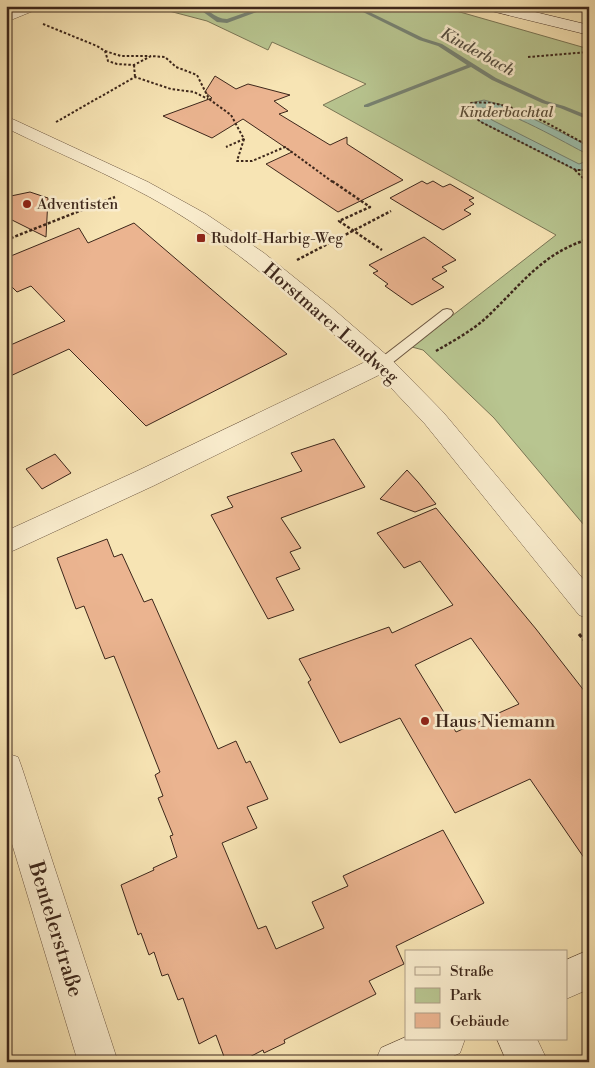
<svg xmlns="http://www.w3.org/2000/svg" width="595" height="1068" font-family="'Libre Bodoni',serif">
<rect width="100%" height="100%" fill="#f7e4b4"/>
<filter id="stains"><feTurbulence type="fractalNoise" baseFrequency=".004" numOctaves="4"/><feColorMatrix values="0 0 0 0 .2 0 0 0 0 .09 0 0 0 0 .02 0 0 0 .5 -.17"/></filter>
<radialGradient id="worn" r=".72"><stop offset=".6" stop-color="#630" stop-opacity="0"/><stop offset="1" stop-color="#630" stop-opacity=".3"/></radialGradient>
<polygon fill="#b8c590" stroke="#7a7656" points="150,6 439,6 589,49 589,531 494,418 423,350 412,347 556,235 323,105 366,84 272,42 268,50 207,21"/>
<path fill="#9dbfac" stroke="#778272" d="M 484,100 L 509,107 L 589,146 L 589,155 C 565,143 506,108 482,108 L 481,112 L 492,120 L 579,164 L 589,160 L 589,170 L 576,170 L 481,122 L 470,114 L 469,108 L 471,103 Z"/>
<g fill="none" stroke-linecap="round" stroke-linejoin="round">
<g fill="#778272" fill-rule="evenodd">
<path d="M 195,6 C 207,6 214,19 227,19 L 265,6 L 273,6 L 227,23 L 217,22 Z"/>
<polygon points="351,6 357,6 423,38 442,44 496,78 546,101 564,106 589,116 589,120 560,108 542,103 492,80 471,67 368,107 364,107 364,105 467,65 438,46 419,40"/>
</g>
</g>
<g fill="#ebb490" stroke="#3d271b" fill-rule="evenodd">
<polygon points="215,76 236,89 248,84 290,95 274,101 288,111 279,114 330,145 347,137 347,144 403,180 338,212 266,164 292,152 243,119 212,138 163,116 212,98 205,92"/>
<polygon points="422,181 427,184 433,181 443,187 450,184 474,198 469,200 474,204 464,210 471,214 443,230 390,198"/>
<polygon points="30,192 48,198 46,237 6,217 6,197"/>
<polygon points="134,223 287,354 146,426 69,349 6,378 6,347 65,321 31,286 17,292 6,281 6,258 79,228 88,243"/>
<polygon points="424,237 456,260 442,267 447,271 432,279 444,287 412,305 385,286 388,284 373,273 378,271 369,265"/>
<polygon points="334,439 365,487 281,518 301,548 290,552 300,569 276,578 294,610 268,619 211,515 233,507 227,497 302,471 291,453"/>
<polygon points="55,454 71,473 42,489 26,469"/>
<polygon points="407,470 418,482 436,504 415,512 380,499"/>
<path d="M 436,508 L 536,629 L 589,697 L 589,865 L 530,779 L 455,813 L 400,718 L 340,743 L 308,682 L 311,680 L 299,659 L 389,627 L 392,633 L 453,605 L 420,561 L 404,568 L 377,533 ZM 471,638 L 519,704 L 456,732 L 415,665 Z"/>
<polygon points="107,539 114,557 122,554 144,602 152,599 218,749 236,741 246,763 250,761 268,799 247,807 257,828 222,843 258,929 266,926 276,949 324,928 312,902 348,886 343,876 443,830 484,903 396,946 404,964 369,981 376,994 284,1040 285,1043 264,1053 263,1050 240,1062 226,1062 216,1035 199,1044 183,998 178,1000 168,974 162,976 154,952 149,955 141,933 138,935 121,885 154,870 153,868 177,857 170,836 173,835 158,798 163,796 155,775 160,772 134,706 114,656 105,659 84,606 76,609 57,558"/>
</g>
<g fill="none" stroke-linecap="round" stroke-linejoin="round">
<g stroke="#6c5641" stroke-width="2">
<polygon id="service" points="447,309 451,310 453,313 451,316 387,367 377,367 376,364 377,361 443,310"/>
</g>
<g stroke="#6c5641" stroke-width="1">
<g id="minor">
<polygon points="18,6 40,6 38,9 6,22 6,11"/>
<path d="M 6,116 L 148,182 L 206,214 L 264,253 L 331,307 L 390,358 L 443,412 L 589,586 L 589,619 L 579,615 L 425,424 L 379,375 L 153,486 L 6,554 L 6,531 L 135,472 L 365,362 C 310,313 255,264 193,223 C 136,185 68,158 6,128 Z"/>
<polygon points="6,753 18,757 22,768 118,1062 78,1062 6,824"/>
<polygon points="589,950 589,989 566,999 566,960"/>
<polygon points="406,1037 406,1039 465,1039 460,1053 440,1062 375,1062 381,1048"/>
<polygon points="497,1039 537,1039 548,1062 507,1062"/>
</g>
</g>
<g stroke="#3d271b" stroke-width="1">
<polygon id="secondary" points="481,6 510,6 589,25 589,35 483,9"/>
</g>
<g stroke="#3d271b" stroke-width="2" stroke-dasharray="2.5 2" stroke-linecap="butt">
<polyline points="43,24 97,46 105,51 108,61 117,64 134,65 151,56 165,57 176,67 197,75 209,99 231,115 244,139 226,147"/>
<polyline points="105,51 121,56 149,56"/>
<polyline points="528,57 589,52"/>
<polyline points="134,65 135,77"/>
<polyline points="56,122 135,77 171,89 194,92 208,99"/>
<polyline points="244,139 237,161 252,161 285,147 334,183"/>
<path d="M 589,146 C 554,128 512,98 471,103 L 469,108 L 470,114 L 481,122 L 576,170 L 589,170"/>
<polyline points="575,170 588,183"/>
</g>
<g stroke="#3d271b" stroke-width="2.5" stroke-dasharray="3 2" stroke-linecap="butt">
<polyline points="332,181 370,207 339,221 382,250"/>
<polyline points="586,181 589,184"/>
<polyline points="6,240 115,197"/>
<polyline points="297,260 391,211"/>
<polyline points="6,297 8,299"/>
<path d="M 436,351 C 453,341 472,331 487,317 C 521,285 542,253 589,239"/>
</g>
<polyline stroke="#3d271b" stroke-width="3" stroke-dasharray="4 2.5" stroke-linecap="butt" points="579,634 589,646"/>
<use href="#service" fill="#faedce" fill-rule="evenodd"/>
<use href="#minor" fill="#faedce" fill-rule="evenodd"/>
<use href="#secondary" fill="#faedce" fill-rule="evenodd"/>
</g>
<g fill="#8f2418" stroke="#faedce" stroke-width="2">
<circle cx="27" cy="204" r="5"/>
<rect x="196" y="233" width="10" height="10" rx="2.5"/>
<circle cx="425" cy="721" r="5"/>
</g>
<g text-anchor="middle" stroke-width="5" stroke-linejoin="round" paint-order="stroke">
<g font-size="15" font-style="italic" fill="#5c4e38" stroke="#faedce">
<text x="506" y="117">Kinderbachtal</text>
</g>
<g font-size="15" fill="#3d271b" stroke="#faedce" text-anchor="start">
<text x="37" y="209">Adventisten</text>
<text x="211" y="243">Rudolf-Harbig-Weg</text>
</g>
<g font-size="16" font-style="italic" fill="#554d3f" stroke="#faedce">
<text transform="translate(478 51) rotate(29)" y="6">Kinderbach</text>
</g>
<g font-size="18" fill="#3d271b" stroke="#faedce">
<text transform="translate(331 323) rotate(41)" y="6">Horstmarer Landweg</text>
</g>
<g font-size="18" fill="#3d271b" stroke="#faedce" text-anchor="start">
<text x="435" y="727">Haus Niemann</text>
</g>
<g font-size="21" fill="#3d271b" stroke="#faedce">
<text transform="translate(56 929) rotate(73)" y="7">Bentelerstraße</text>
</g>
</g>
<rect width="595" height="1068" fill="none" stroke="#f7e4b4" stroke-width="25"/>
<rect x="8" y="8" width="580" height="1053" fill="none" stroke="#3d271b" stroke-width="2.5"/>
<rect x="12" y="12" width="570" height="1043" fill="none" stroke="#3d271b"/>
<rect x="405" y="950" width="162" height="90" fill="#faedce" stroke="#ae9e86"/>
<rect x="415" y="967" width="25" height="8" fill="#faedce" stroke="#ae9e86"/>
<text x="450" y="976" font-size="15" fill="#3d271b">Straße</text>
<rect x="415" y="988" width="25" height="15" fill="#b8c590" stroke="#ae9e86"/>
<text x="450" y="1000" font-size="15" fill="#3d271b">Park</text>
<rect x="415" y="1013" width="25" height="15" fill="#ebb490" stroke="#ae9e86"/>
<text x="450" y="1026" font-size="15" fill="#3d271b">Gebäude</text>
<rect width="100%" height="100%" filter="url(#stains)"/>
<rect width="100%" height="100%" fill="url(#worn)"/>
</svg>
